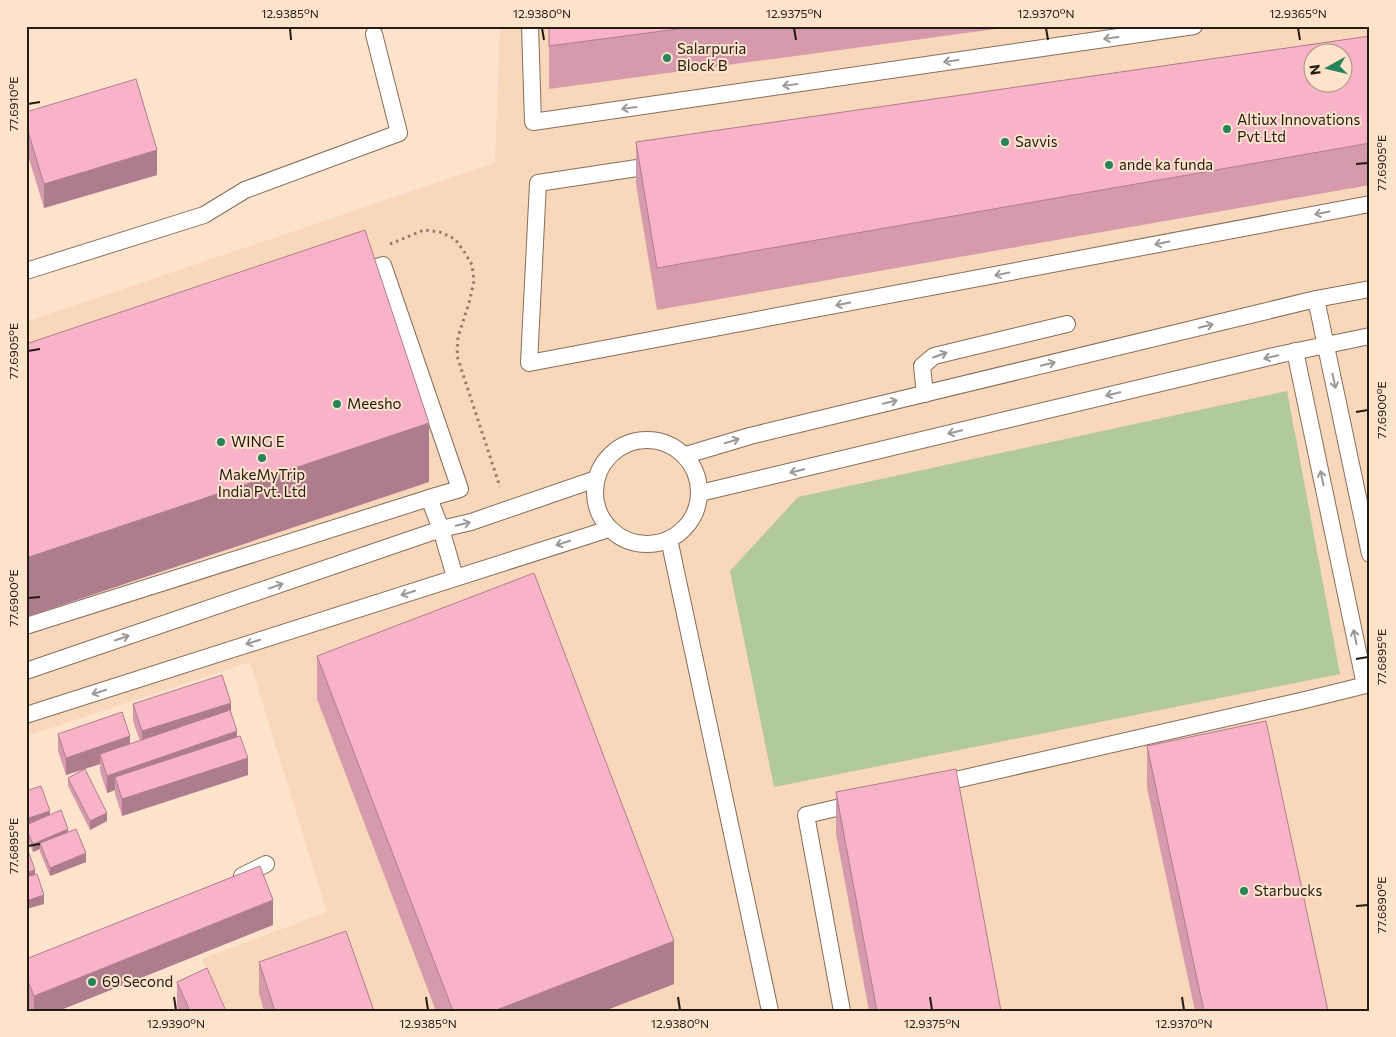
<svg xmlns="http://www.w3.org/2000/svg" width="1396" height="1037" font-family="Commissioner,sans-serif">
<rect width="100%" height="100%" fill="#fde2cc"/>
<path fill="#f8d7bb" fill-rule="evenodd" d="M 500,26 L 1370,26 L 1370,1011 L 227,1011 L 202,959 L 327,912 L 250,662 L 26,736 L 26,322 L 495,163 ZM 1314,52 L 1344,52 L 1344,82 L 1314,82 Z"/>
<polygon fill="#b1ca97" points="1287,391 1340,674 774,787 730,571 798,497"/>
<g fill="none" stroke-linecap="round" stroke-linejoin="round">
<g stroke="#856e5a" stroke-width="18">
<g id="lane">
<polyline points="530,26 533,122 1194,26"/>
<polyline points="657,165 538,183 529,363 1370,204"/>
<polyline points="26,271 204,215 245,190 399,133 374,34"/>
<polyline points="358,273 383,265 460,489 429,498"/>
<polyline points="1316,299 1370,554"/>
<polyline points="1295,351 1365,685"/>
<polyline points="925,394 922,366 934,356 1067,324"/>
<circle cx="647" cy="492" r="52"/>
<polyline points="686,455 750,436 1316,299 1370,289"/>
<polyline points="700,493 1278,355 1370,336"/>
<polyline points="669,539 770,1011"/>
<polyline points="26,626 429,498 441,529 455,577"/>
<polyline points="26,671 441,529 471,522 596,479"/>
<polyline points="26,715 609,529"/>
<polyline points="938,784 1305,700 1370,684"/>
<polyline points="242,876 266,864"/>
<polyline points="842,1011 806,815 858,803"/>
</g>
</g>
<polyline stroke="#8f7d6f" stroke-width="3" stroke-dasharray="2.5 4" stroke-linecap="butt" points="390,244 424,230 440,232 455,239 465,253 472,265 474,281 469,303 458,337 457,356 500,487"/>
<use href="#lane" stroke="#fff" stroke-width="16"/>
</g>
<g fill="#d69aad">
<polygon points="549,26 1018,26 549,89"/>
<polygon points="1370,36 1370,185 657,310 636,184 636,142"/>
<polygon points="26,112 157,175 44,208 26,149"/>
<polygon points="317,656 674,984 604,1011 436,1011 317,699"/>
<polygon points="133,704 231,715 248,775 122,816 115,794 115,790 107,793 100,771 100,764 66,775 58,751 58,734 130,744 140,741 133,721"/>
<polygon points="1147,746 1328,1011 1195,1011 1147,788"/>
<polygon points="68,778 107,821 90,830 68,786"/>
<polygon points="26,791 50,815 68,832 86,862 50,876 40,852 40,849 33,852 27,838 27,848 44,904 26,909"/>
<polygon points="836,792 1001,1011 869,1011 836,834"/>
<polygon points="273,925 58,1011 30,1011 26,1001 26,959"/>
<polygon points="259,962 374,1011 264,1011 259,993"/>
<polygon points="177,982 226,1011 179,1011 177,1006"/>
</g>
<g fill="#ae7d8d">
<polygon points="157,150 157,175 44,208 44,184"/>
<polygon points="429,423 429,482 26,617 26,558"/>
<polygon points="231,703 231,720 142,748 142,731"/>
<polygon points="237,731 237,748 115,777 115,790 107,793 107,776"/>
<polygon points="130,736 130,753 100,754 100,764 66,775 66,758"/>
<polygon points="248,758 248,775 122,816 122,799"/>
<polygon points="50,811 50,820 26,828 26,819"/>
<polygon points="107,813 107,821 90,830 90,821"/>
<polygon points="68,829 68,838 40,843 40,849 33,852 33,844"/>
<polygon points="27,832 27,849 26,850 26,833"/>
<polygon points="86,853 86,862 50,876 50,868"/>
<polygon points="35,870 35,878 26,881 26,873"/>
<polygon points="44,895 44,904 26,909 26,901"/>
<polygon points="273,900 273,925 58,1011 34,1011 34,996"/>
<polygon points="674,941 674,984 604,1011 494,1011"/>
</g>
<g fill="#f9b3c9" stroke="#ae7d8d" fill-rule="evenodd">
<polygon points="549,26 700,26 549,46"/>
<path d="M 1370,36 L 1370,143 L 657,268 L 636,142 ZM 1314,52 L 1344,52 L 1344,82 L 1314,82 Z"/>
<polygon points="136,79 157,150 44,184 26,125 26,112"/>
<polygon points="365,230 429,423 26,558 26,344"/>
<polygon points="534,573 674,941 494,1011 453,1011 317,656"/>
<polygon points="222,675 231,703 142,731 133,704"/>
<polygon points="230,710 237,731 107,776 100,754"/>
<polygon points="122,712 130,736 66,758 58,734"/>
<polygon points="1266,721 1328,1011 1204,1011 1147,746"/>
<polygon points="240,736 248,758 122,799 115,777"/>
<polygon points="85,769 107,813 90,821 68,778"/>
<polygon points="956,769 1001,1011 877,1011 836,792"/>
<polygon points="41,786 50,811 26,819 26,791"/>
<polygon points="61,810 68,829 33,844 26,828 26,825"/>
<polygon points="76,829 86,853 50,868 40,843"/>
<polygon points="26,848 27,848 35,870 26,873"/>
<polygon points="260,866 273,900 34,996 26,976 26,959"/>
<polygon points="37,874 44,895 26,901 26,877"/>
<polygon points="346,931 374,1011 275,1011 259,962"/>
<polygon points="207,968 226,1011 190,1011 177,982"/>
</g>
<defs><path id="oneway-shaft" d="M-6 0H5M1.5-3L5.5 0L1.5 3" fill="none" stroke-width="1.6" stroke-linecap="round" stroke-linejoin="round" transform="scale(1.25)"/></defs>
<g stroke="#9c9895">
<use href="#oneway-shaft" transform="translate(1111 38) rotate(172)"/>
<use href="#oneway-shaft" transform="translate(951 61) rotate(172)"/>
<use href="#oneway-shaft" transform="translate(790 85) rotate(172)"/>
<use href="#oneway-shaft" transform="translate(629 108) rotate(172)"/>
<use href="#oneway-shaft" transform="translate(1322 213) rotate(169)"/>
<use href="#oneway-shaft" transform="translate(1162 243) rotate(169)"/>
<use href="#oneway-shaft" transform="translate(1002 274) rotate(169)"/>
<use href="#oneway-shaft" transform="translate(843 304) rotate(169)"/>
<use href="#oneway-shaft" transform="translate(1206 326) rotate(-14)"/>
<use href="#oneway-shaft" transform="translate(940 355) rotate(-19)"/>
<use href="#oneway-shaft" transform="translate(1271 357) rotate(167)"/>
<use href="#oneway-shaft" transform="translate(1048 364) rotate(-14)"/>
<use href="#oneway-shaft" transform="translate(1334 381) rotate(78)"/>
<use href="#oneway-shaft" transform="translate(1113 394) rotate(167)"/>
<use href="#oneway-shaft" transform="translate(890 402) rotate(-13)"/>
<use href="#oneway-shaft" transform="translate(955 432) rotate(166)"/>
<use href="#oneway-shaft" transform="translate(732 441) rotate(-17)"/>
<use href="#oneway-shaft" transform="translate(797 471) rotate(166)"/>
<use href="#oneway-shaft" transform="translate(1322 478) rotate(-102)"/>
<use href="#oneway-shaft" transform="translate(463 524) rotate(-14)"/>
<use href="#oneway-shaft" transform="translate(563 543) rotate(162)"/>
<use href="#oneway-shaft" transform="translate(276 586) rotate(-19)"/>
<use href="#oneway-shaft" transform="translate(408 593) rotate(162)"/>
<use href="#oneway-shaft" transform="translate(1355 637) rotate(-102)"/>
<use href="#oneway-shaft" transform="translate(122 638) rotate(-19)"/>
<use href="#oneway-shaft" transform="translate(253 642) rotate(162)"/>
<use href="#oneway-shaft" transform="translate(99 692) rotate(162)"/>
</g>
<path fill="none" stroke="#241b13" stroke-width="2" d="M 290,28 L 291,40M 542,28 L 544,40M 794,28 L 796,40M 1046,28 L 1048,40M 1298,28 L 1300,40M 28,104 L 40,102M 1356,164 L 1368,163M 28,351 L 40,349M 1356,412 L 1368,410M 28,598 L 40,597M 1356,659 L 1368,657M 28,846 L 40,844M 1356,906 L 1368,905M 174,997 L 176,1010M 426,997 L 428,1010M 678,997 L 680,1010M 930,997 L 932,1010M 1182,997 L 1184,1010"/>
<g fill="#25845c" stroke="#fde2cc" stroke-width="2">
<circle cx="667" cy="58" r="5"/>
<circle cx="1227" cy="129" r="5"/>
<circle cx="1005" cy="142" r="5"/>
<circle cx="1109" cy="165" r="5"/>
<circle cx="337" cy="404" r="5"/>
<circle cx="221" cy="442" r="5"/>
<circle cx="262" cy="458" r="5"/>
<circle cx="1244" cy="891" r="5"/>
<circle cx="92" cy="982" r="5"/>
</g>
<g text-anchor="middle" stroke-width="4" stroke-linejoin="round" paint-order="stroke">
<g font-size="15" fill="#241b13" stroke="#fde2cc" text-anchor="start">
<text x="677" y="54">Salarpuria<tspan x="677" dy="17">Block B</tspan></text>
<text x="1237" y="125">Altiux Innovations<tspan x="1237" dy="17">Pvt Ltd</tspan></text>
<text x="1015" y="147">Savvis</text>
<text x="1119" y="170">ande ka funda</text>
<text x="347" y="409">Meesho</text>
<text x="231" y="447">WING E</text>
<text x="262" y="480" text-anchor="middle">MakeMyTrip<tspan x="262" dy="17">India Pvt. Ltd</tspan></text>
<text x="1254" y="896">Starbucks</text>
<text x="102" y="987">69 Second</text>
</g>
</g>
<rect width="1396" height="1037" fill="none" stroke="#fde2cc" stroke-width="55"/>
<g transform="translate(1328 68) rotate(262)"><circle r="24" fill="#fde2cc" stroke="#a69282"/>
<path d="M0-4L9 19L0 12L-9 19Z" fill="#25845c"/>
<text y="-8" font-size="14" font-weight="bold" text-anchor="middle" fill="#241b13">N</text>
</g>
<rect x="28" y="28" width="1340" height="982" fill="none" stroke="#241b13" stroke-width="2"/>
<g font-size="12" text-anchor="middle" fill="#241b13">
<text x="290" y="18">12.9385°N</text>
<text x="542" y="18">12.9380°N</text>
<text x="794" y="18">12.9375°N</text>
<text x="1046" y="18">12.9370°N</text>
<text x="1298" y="18">12.9365°N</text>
<text transform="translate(14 104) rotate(-90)" y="4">77.6910°E</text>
<text transform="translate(1382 163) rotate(-90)" y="4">77.6905°E</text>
<text transform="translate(14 351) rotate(-90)" y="4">77.6905°E</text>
<text transform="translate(1382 410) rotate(-90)" y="4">77.6900°E</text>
<text transform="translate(14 598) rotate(-90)" y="4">77.6900°E</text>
<text transform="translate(1382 657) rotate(-90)" y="4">77.6895°E</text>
<text transform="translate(14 846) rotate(-90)" y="4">77.6895°E</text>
<text transform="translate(1382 905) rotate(-90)" y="4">77.6890°E</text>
<text x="176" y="1028">12.9390°N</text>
<text x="428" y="1028">12.9385°N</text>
<text x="680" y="1028">12.9380°N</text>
<text x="932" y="1028">12.9375°N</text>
<text x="1184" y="1028">12.9370°N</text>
</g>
</svg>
